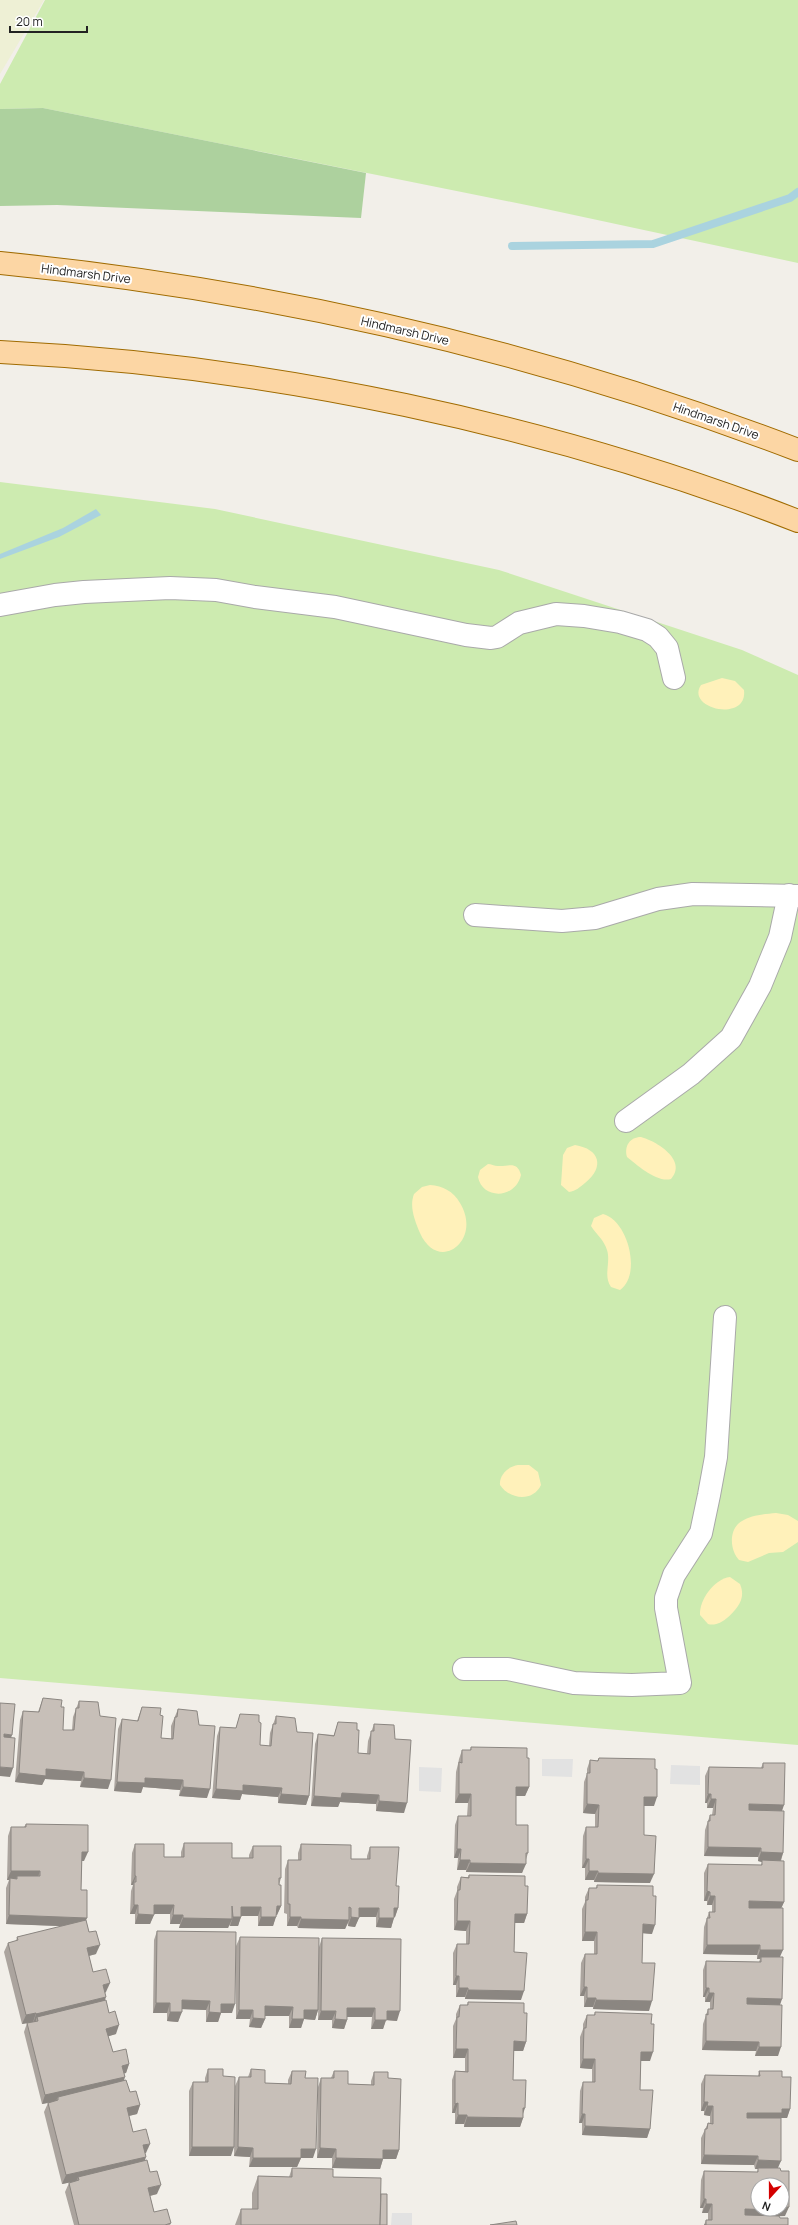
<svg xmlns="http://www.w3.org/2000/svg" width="798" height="2225" font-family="Manrope,sans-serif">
<rect width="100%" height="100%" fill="#f2efe9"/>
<polygon fill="#eef0d5" points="0,0 44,0 0,74"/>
<g fill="#cdebb0">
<polygon points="45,0 798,0 798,263 546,209 43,108 0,109 0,84"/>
<polygon points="0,482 215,509 499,570 742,650 798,675 798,1745 0,1678"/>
</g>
<polygon fill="#add19e" points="43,108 366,173 361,218 57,205 0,206 0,109"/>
<g fill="#fff1ba">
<path d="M 722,678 L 735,681 L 744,690 C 748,723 685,709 701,685 Z"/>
<path d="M 641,1137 C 656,1141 688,1160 671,1179 C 657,1183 637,1165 627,1157 C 624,1146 630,1137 641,1137 Z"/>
<path d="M 575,1145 C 600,1149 605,1167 585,1183 C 580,1187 576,1191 569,1192 L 561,1185 L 563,1155 L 567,1148 Z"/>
<path d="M 488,1164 C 491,1164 494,1166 498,1166 C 508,1167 517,1160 521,1175 C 515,1200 482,1199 478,1177 L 480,1170 Z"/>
<path d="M 430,1185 C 443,1186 453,1191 460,1203 C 483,1241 438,1274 420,1233 C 415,1221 409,1207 414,1194 L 422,1187 Z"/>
<path d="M 603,1214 C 628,1220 642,1275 620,1290 L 611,1287 C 603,1276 611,1262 607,1250 C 604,1240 596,1234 591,1226 L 594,1218 Z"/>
<path d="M 518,1465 L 529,1465 L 538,1472 L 541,1485 C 533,1502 510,1500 500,1485 C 499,1475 509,1466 518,1465 Z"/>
<path d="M 776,1513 L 788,1515 L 798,1521 L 798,1542 L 783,1552 L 769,1553 L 748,1562 L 739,1560 C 730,1551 728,1529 742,1521 C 751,1515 765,1514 776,1513 Z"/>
<path d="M 730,1577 L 740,1584 C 742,1589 743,1594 741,1600 C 737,1611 720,1628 708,1624 L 700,1615 C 699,1600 714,1579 730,1577 Z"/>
</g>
<g fill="#e2e2e2">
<polygon points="542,1759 573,1759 572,1777 542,1776"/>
<polygon points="671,1765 700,1766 700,1785 670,1784"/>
<polygon points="419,1767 442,1768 441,1792 419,1791"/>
<polygon points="392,2213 412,2213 412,2225 391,2225"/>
</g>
<polygon fill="#aad3df" points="96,509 101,515 59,537 0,559 0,554 63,528"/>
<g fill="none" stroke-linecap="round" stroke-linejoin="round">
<polyline stroke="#aad3df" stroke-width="8" points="512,246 653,244 790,198 798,192"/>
<g stroke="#a9a9a9" stroke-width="24">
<g id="minor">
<polyline points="0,605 55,595 84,592 170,588 216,590 255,597 335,607 466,635 491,638 497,637 519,623 556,614 584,616 620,622 647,630 658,637 667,648 674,678"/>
<polyline points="475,915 562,921 595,918 658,899 693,894 798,896"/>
<polyline points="626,1121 691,1074 731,1038 760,986 780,937 789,895"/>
<polyline points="464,1669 508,1669 574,1683 597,1684 632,1685 680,1683 666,1608 666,1598 674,1575 701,1533 709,1495 716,1457 725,1317"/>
</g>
</g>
<g stroke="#a06b00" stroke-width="24">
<g id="major">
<path d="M 0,263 C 273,290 542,352 798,450"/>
<path d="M 0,352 C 267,365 548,424 798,521"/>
</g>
</g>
<use href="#minor" stroke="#fff" stroke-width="22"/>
<use href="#major" stroke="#fcd6a4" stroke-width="22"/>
</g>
<g fill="#aba49e">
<polygon points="43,1698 61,1707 63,1730 72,1730 73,1717 79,1701 108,1789 80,1787 81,1781 45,1779 42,1785 15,1782 20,1720 23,1711 38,1712"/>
<polygon points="142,1707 161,1738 171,1739 171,1726 178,1709 207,1798 179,1796 180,1790 143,1787 141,1793 114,1791 118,1729 122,1719 137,1721"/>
<polygon points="240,1714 259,1722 260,1745 269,1746 270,1733 276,1716 297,1732 309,1796 306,1805 278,1803 278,1797 242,1794 240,1800 212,1798 217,1736 220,1727 236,1728"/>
<polygon points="338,1722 357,1730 358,1753 367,1753 368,1741 374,1724 404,1813 376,1811 376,1804 340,1802 338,1807 311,1806 315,1744 318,1734 334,1735"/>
<polygon points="471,1747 527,1758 529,1787 525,1796 516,1796 516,1825 528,1853 522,1873 466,1872 466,1870 457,1870 458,1858 454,1858 455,1825 458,1816 467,1816 468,1803 455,1803 456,1772 458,1764 459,1759 462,1750 470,1750"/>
<polygon points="599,1758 654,1806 644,1806 644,1835 650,1883 594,1882 594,1880 585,1880 585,1868 582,1868 583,1836 586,1827 595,1827 595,1814 583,1813 584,1782 587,1774 587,1769 590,1760 597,1761"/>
<polygon points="763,1763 782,1811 783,1853 781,1861 784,1902 781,1908 780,1957 780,2005 778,2056 755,2056 756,2051 702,2050 703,2024 708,2009 710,2009 710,2002 705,2002 705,1997 703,1997 703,1970 706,1961 759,1962 760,1959 757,1959 757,1955 703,1954 704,1927 709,1912 712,1912 712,1905 707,1905 707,1901 704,1901 704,1873 708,1864 761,1865 762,1862 758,1861 758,1857 704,1856 705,1830 710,1815 712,1815 713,1808 707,1808 707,1803 705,1803 705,1776 709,1767 761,1768"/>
<polygon points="26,1824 84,1861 82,1861 81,1890 86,1921 89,1932 96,1954 89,1956 93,1972 106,1992 105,1993 105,2001 116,2034 108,2036 113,2052 129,2064 126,2073 124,2073 124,2080 130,2092 140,2105 137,2114 129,2116 133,2132 146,2153 145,2153 145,2161 150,2172 157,2194 150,2196 154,2212 171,2223 170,2225 74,2225 65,2192 69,2183 77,2181 62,2184 44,2112 48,2103 42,2104 24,2032 27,2023 33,2022 22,2024 4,1952 8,1943 16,1941 17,1937 64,1926 6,1924 6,1888 9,1880 7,1880 8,1836 11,1827 24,1827"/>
<polygon points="184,1843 232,1858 249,1858 249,1855 253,1846 281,1878 279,1885 281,1906 277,1915 276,1915 273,1926 258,1926 258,1916 241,1916 238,1926 230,1926 229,1925 228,1928 179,1928 180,1924 170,1924 170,1914 154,1914 150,1924 135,1924 135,1914 130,1914 131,1891 133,1885 131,1885 132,1853 135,1844 164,1857 181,1857 181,1852"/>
<polygon points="301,1844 351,1859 367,1859 367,1856 370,1847 396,1886 398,1908 395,1917 394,1917 391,1928 376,1927 376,1917 359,1917 355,1927 348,1926 348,1923 345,1929 298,1928 297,1926 287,1926 287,1914 284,1913 285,1869 288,1860 298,1860 298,1853"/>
<polygon points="469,1875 525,1886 527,1914 524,1923 515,1923 514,1952 521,2000 465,1999 465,1997 456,1997 456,1985 453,1985 453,1953 457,1944 466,1944 466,1931 454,1930 454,1899 457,1891 457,1887 461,1877 468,1877"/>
<polygon points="597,1885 652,1934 643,1933 642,1963 649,2011 593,2009 593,2007 584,2007 584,1996 580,1996 581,1963 585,1954 594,1954 594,1941 582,1941 582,1909 585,1902 585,1897 589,1888 596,1888"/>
<polygon points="157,1931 232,2013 221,2013 218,2022 206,2022 206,2010 182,2009 178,2022 167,2021 167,2013 153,2013 154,1940"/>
<polygon points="240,1937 318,2010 315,2020 304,2019 301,2028 289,2028 289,2016 265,2016 265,2019 261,2028 249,2027 250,2019 236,2019 236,1946"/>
<polygon points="322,1938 397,2021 386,2020 383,2029 371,2029 372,2017 347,2017 347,2020 344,2029 332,2028 332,2020 318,2020 319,1947"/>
<polygon points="468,2002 524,2013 526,2042 523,2051 514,2051 513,2080 523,2114 523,2118 520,2127 464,2127 464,2124 455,2124 455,2113 452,2113 452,2080 455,2071 465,2071 465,2058 453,2058 453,2026 456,2019 456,2014 460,2005 467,2005"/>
<polygon points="595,2012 650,2061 641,2061 640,2090 650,2129 647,2138 582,2135 582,2123 579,2123 580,2091 583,2082 592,2082 592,2069 580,2068 580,2037 583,2029 583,2024 587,2015 594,2015"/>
<polygon points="208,2069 223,2076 231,2156 189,2156 189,2091 193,2082 205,2082 205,2078"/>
<polygon points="251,2069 265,2083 288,2084 288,2080 292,2071 305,2078 313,2158 301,2158 297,2167 249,2167 250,2157 234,2156 235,2086 239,2077 248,2077"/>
<polygon points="334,2071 348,2084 371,2085 371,2081 374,2072 388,2078 399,2150 396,2159 383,2159 380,2169 332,2168 332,2158 317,2158 318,2087 321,2078 331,2078"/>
<polygon points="759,2071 782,2077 790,2109 787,2118 780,2118 778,2168 785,2216 779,2216 704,2225 706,2220 708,2220 708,2213 702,2213 703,2208 700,2208 701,2180 704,2171 757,2172 758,2169 755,2169 754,2165 701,2164 701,2138 708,2123 710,2124 710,2116 704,2115 704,2111 701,2111 701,2084 705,2075 758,2076"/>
<polygon points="292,2168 333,2177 381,2194 387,2225 235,2225 241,2209 252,2209 252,2193 258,2176 289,2177"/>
</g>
<g fill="#8b8681">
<polygon points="4,1734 12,1735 9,1744 1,1743"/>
<polygon points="0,1767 13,1768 10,1777 0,1776"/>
<polygon points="46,1769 84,1772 81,1781 45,1779 42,1785 15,1782 19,1773"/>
<polygon points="84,1778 111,1780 108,1789 80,1787"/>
<polygon points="145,1778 183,1780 180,1790 143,1787 141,1793 114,1791 117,1782"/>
<polygon points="243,1785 282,1788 278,1797 242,1794 240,1800 212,1798 216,1789"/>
<polygon points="183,1787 210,1789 207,1798 179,1796"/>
<polygon points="516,1787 529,1787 525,1796 513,1796"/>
<polygon points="342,1793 379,1795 376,1804 340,1802 338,1807 311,1806 314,1796"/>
<polygon points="281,1794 309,1796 306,1805 278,1803"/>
<polygon points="459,1794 471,1794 468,1803 455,1803"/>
<polygon points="708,1794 711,1794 707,1803 705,1803"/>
<polygon points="644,1797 657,1797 654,1806 641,1806"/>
<polygon points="711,1799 716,1799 713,1808 707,1808"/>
<polygon points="379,1801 407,1803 404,1813 376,1811"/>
<polygon points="587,1804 599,1805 595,1814 583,1813"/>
<polygon points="749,1804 784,1805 781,1814 746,1813"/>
<polygon points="708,1847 761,1848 758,1857 704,1856"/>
<polygon points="457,1849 461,1849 458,1858 454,1858"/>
<polygon points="82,1852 88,1852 84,1861 78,1861"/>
<polygon points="761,1852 783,1853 780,1862 762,1860 762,1862 758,1861"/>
<polygon points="586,1859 589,1859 585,1868 582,1868"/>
<polygon points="460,1860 470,1860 466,1870 457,1870"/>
<polygon points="470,1863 526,1864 522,1873 466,1872"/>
<polygon points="11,1871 40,1871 37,1880 17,1876 16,1880 10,1878 9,1880 7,1880"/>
<polygon points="589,1871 598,1871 594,1880 585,1880"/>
<polygon points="598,1873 654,1874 650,1883 594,1882"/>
<polygon points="135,1876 136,1876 133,1885 131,1885"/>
<polygon points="707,1891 710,1892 707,1901 704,1901"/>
<polygon points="710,1896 715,1896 712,1905 707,1905"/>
<polygon points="749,1901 784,1902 780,1911 745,1911"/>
<polygon points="134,1905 138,1905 135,1914 130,1914"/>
<polygon points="154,1905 174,1905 170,1914 150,1914"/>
<polygon points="277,1906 281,1906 277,1915 273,1915"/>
<polygon points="241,1907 261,1907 258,1916 238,1916"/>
<polygon points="359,1908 379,1908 376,1917 356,1917"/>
<polygon points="394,1908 398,1908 395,1917 391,1917"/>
<polygon points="138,1914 154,1915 150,1924 135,1924"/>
<polygon points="515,1914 527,1914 524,1923 512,1923"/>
<polygon points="9,1915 87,1918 83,1927 6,1924"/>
<polygon points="173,1915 183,1915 180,1924 170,1924"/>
<polygon points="233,1917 241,1917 238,1926 230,1926"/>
<polygon points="261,1917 276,1917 273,1926 258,1926"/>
<polygon points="290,1917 301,1917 297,1926 287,1926"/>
<polygon points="351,1917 359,1918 355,1927 348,1926"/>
<polygon points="183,1918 232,1919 228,1928 179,1928"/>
<polygon points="379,1918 394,1918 391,1928 376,1927"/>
<polygon points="301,1919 349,1920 345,1929 298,1928"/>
<polygon points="457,1921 470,1921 466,1931 454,1930"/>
<polygon points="643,1924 655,1925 652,1934 640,1933"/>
<polygon points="585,1932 597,1932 594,1941 582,1941"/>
<polygon points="100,1945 96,1954 84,1957 87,1948"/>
<polygon points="707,1945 760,1945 757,1955 703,1954"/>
<polygon points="760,1950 783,1950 779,1959 761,1957 760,1959 757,1959"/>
<polygon points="456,1976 459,1976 456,1985 453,1985"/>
<polygon points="110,1983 106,1992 100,1994 103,1985"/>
<polygon points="584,1987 587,1987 584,1996 580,1996"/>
<polygon points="459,1988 468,1988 465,1997 456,1997"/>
<polygon points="706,1988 709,1988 705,1997 703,1997"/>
<polygon points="468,1990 524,1991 521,2000 465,1999"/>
<polygon points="709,1993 714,1993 710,2002 705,2002"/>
<polygon points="106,1997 103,2006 38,2021 37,2017 35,2023 33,2024 36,2014"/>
<polygon points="587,1998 596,1998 593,2007 584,2007"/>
<polygon points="747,1998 782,1999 779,2008 744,2008"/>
<polygon points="182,2000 210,2001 206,2010 179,2009"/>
<polygon points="596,2000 652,2001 649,2011 593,2009"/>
<polygon points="156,2003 170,2003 167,2013 153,2013"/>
<polygon points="221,2004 235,2004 232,2013 221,2013 218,2022 206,2022 209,2012"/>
<polygon points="265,2006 293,2007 289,2016 261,2016"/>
<polygon points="347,2008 375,2008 372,2017 344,2017"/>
<polygon points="239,2010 253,2010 250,2019 236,2019"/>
<polygon points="304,2010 318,2010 315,2020 304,2019 301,2028 289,2028 292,2019"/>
<polygon points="321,2011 336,2011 332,2020 318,2020"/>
<polygon points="387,2011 400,2011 397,2021 386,2020 383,2029 371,2029 375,2020"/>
<polygon points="170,2012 182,2012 178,2022 167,2021"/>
<polygon points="36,2013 33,2022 22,2024 26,2015"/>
<polygon points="253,2018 265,2019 261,2028 249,2027"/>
<polygon points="335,2019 347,2020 344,2029 332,2028"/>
<polygon points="119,2025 116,2034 103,2038 106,2029"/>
<polygon points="514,2041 526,2042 523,2051 511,2051"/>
<polygon points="706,2041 759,2042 756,2051 702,2050"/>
<polygon points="759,2047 781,2047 778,2056 755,2056"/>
<polygon points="456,2049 468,2049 465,2058 453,2058"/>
<polygon points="641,2052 653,2052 650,2061 638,2061"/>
<polygon points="583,2059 595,2059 592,2069 580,2068"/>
<polygon points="129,2064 126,2073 119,2075 122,2066"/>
<polygon points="125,2077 122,2087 58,2097 56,2101 42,2104 45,2095"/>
<polygon points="704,2102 708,2102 704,2111 701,2111"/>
<polygon points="458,2103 455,2113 452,2113 455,2104"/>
<polygon points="140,2105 137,2114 124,2117 127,2108"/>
<polygon points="707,2106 713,2106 710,2116 704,2115"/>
<polygon points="523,2108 525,2108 522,2117"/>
<polygon points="782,2109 790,2109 787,2118 780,2118 778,2122 743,2122 747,2113"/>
<polygon points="582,2114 585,2114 582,2123 579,2123"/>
<polygon points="458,2115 467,2115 464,2124 455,2124"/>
<polygon points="467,2117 523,2118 520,2127 464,2127"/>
<polygon points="585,2126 650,2129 647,2138 582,2135"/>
<polygon points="150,2144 146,2153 140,2154 143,2145"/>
<polygon points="192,2147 234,2147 231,2156 189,2156"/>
<polygon points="238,2147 253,2148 250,2157 234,2156"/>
<polygon points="320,2148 336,2149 332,2158 317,2158"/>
<polygon points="301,2149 316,2149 313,2158 298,2158"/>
<polygon points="383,2150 399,2150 396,2159 380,2159"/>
<polygon points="704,2155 758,2156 754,2165 701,2164"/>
<polygon points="146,2157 143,2166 78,2177 77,2181 62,2184 66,2175"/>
<polygon points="253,2158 301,2158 297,2167 249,2167"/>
<polygon points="336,2158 383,2159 380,2169 332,2168"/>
<polygon points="758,2160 781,2161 777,2170 758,2168 758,2169 755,2169"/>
<polygon points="161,2185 157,2194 145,2197 148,2188"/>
<polygon points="704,2199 706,2199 703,2208 700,2208"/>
<polygon points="706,2204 712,2204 708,2213 702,2213"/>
<polygon points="782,2207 789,2207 785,2216 742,2218 745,2209 782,2209"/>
</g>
<g fill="#c7bfb8" stroke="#8b8681">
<polygon points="43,1698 62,1700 61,1707 64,1707 63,1730 74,1730 76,1708 79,1708 79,1701 98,1702 100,1716 116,1718 111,1780 84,1778 84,1772 46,1769 46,1776 19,1773 23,1711 39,1712"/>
<polygon points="0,1703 15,1704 12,1735 4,1734 4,1737 15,1738 13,1768 0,1767"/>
<polygon points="142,1707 161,1708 160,1715 163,1716 161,1738 173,1739 175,1717 177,1717 178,1709 197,1711 199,1725 215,1726 210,1789 183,1787 183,1780 145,1778 145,1783 117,1782 122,1719 138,1721"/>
<polygon points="240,1714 259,1715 259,1722 261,1723 260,1745 271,1746 273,1724 276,1724 276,1716 295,1718 297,1732 313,1733 309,1796 281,1794 282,1788 243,1785 243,1791 216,1789 220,1727 236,1728"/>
<polygon points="338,1722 357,1723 357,1730 359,1730 358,1753 370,1754 371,1731 374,1731 374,1724 394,1725 395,1739 411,1740 407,1803 379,1801 379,1795 342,1793 341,1798 314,1796 318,1734 334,1736"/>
<polygon points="471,1747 527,1748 527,1758 529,1758 529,1787 516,1787 516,1825 528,1825 528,1853 526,1853 526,1864 470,1863 470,1860 460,1860 461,1849 457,1849 458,1816 471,1816 471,1794 459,1794 459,1762 462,1763 462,1750 471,1750"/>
<polygon points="599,1758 655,1759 655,1769 657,1769 657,1797 644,1797 644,1835 656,1836 654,1874 598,1873 598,1871 589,1871 589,1859 586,1859 586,1827 598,1827 599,1805 587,1804 587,1773 590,1773 590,1760 598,1761"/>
<polygon points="763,1763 785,1763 784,1805 749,1804 749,1810 784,1811 783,1853 761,1852 761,1848 708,1847 708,1821 710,1821 710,1815 715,1815 716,1799 711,1799 711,1794 708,1794 709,1767 763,1768"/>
<polygon points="26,1824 88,1825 88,1852 82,1852 81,1890 87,1890 87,1918 9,1915 10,1878 17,1879 17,1876 40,1876 40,1871 11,1871 11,1827 26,1827"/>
<polygon points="184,1843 232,1843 232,1858 253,1858 253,1846 281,1846 281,1878 279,1878 279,1885 281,1885 281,1906 277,1906 276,1917 261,1917 261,1907 241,1907 241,1917 233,1917 232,1906 232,1919 183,1918 183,1915 173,1915 174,1905 154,1905 154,1915 138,1914 138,1905 134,1905 134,1882 136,1882 136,1876 135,1876 135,1844 164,1844 164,1857 184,1857"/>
<polygon points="301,1844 351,1845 351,1859 370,1859 370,1847 399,1847 396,1886 399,1886 398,1908 394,1908 394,1918 379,1918 379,1908 359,1908 359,1918 351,1917 351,1908 349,1907 349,1920 301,1919 301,1917 290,1917 290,1904 288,1904 288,1860 301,1860"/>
<polygon points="762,1860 784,1861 784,1902 749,1901 749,1908 783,1908 783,1950 760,1950 760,1945 707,1945 707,1918 710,1918 709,1912 715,1912 715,1896 710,1896 710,1892 707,1891 708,1864 762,1865"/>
<polygon points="469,1875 525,1876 525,1886 528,1886 527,1914 515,1914 514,1952 527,1953 524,1991 468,1990 468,1988 459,1988 459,1976 456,1976 457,1944 469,1944 470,1921 457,1921 458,1890 460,1890 461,1877 469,1878"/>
<polygon points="597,1885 653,1886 653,1896 656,1896 655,1925 643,1924 642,1963 655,1963 652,2001 596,2000 596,1998 587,1998 587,1987 584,1987 585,1954 597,1954 597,1932 585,1932 586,1900 588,1900 589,1888 597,1888"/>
<polygon points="86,1920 89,1932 96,1931 100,1945 87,1948 93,1972 106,1969 110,1983 103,1985 106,1997 36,2014 36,2013 26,2015 8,1943 18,1940 17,1937"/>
<polygon points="157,1931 236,1932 235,2004 221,2004 221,2013 209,2012 210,2001 182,2000 182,2012 170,2012 170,2003 156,2003"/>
<polygon points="240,1937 319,1938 318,2010 304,2010 304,2019 292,2019 293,2007 265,2006 265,2019 253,2018 253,2010 239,2010"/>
<polygon points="322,1938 401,1939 400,2011 387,2011 387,2020 375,2020 375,2008 347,2008 347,2020 335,2019 336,2011 321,2011"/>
<polygon points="761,1957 783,1957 782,1999 747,1998 747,2004 782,2005 781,2047 759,2047 759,2042 706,2041 706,2014 708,2015 708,2009 713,2009 714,1993 709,1993 709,1988 706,1988 706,1961 761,1962"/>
<polygon points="106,2000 109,2013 115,2011 119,2025 106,2029 113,2052 126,2049 129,2064 122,2066 125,2077 45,2095 27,2023 38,2021 37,2017"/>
<polygon points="468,2002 524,2003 524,2013 527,2013 526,2042 514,2041 513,2080 526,2080 525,2108 523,2108 523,2118 467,2117 467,2115 458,2115 458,2103 455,2104 455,2071 468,2072 468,2049 456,2049 457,2017 459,2017 460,2005 468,2005"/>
<polygon points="595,2012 652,2014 651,2024 654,2024 653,2052 641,2052 640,2090 653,2090 650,2129 585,2126 585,2114 582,2114 583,2082 595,2082 595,2059 583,2059 584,2028 586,2028 587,2015 595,2015"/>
<polygon points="208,2069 223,2069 223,2076 235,2077 234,2147 192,2147 193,2082 208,2082"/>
<polygon points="251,2069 265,2070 265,2083 291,2084 292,2071 306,2071 305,2078 318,2078 316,2149 301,2149 301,2158 253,2158 253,2148 238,2147 239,2077 251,2077"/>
<polygon points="334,2071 348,2071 348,2084 374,2085 374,2072 388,2072 388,2078 401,2079 399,2150 383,2150 383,2159 336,2158 336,2149 320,2148 321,2078 334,2078"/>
<polygon points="759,2071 782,2071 782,2077 791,2077 790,2109 782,2109 782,2113 747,2113 747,2118 781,2118 781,2161 758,2160 758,2156 704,2155 705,2129 707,2129 708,2123 713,2124 713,2106 707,2106 708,2102 704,2102 705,2075 760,2076"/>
<polygon points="126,2080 130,2092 136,2091 140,2105 127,2108 133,2132 146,2129 150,2144 143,2145 146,2157 66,2175 48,2103 58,2100 58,2097"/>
<polygon points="147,2160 150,2172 157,2171 161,2185 148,2188 154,2212 167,2209 171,2223 165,2225 79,2225 69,2183 79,2180 78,2177"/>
<polygon points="292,2168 333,2169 333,2177 381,2178 380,2225 241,2225 241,2209 258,2209 258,2176 292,2177"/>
<polygon points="758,2168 780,2168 781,2171 789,2171 789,2207 782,2207 782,2185 758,2185 758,2209 780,2209 780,2210 745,2209 745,2215 779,2216 780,2218 788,2218 788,2225 704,2225 706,2225 706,2220 712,2220 712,2204 706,2204 706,2199 704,2199 704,2171 758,2172"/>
<polygon points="381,2194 387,2194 387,2225 380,2225"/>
<polygon points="516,2221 517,2225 490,2225"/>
</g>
<g text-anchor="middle" stroke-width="4" stroke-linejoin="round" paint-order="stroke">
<g font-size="12" fill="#222" stroke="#fff">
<text transform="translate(86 274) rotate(7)" y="4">Hindmarsh Drive</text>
<text transform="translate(405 331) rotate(13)" y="4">Hindmarsh Drive</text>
<text transform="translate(716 421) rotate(19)" y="4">Hindmarsh Drive</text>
</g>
</g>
<g transform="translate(770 2197) rotate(201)"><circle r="19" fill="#ffffff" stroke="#a7a7a7"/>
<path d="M0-3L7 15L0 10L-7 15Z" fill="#d40000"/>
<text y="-6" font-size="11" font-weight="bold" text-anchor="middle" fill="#222222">N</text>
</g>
<path d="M10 26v6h77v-6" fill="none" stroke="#222222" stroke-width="2"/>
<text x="16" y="26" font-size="12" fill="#222222" stroke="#ffffff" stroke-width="3" paint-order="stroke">20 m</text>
</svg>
